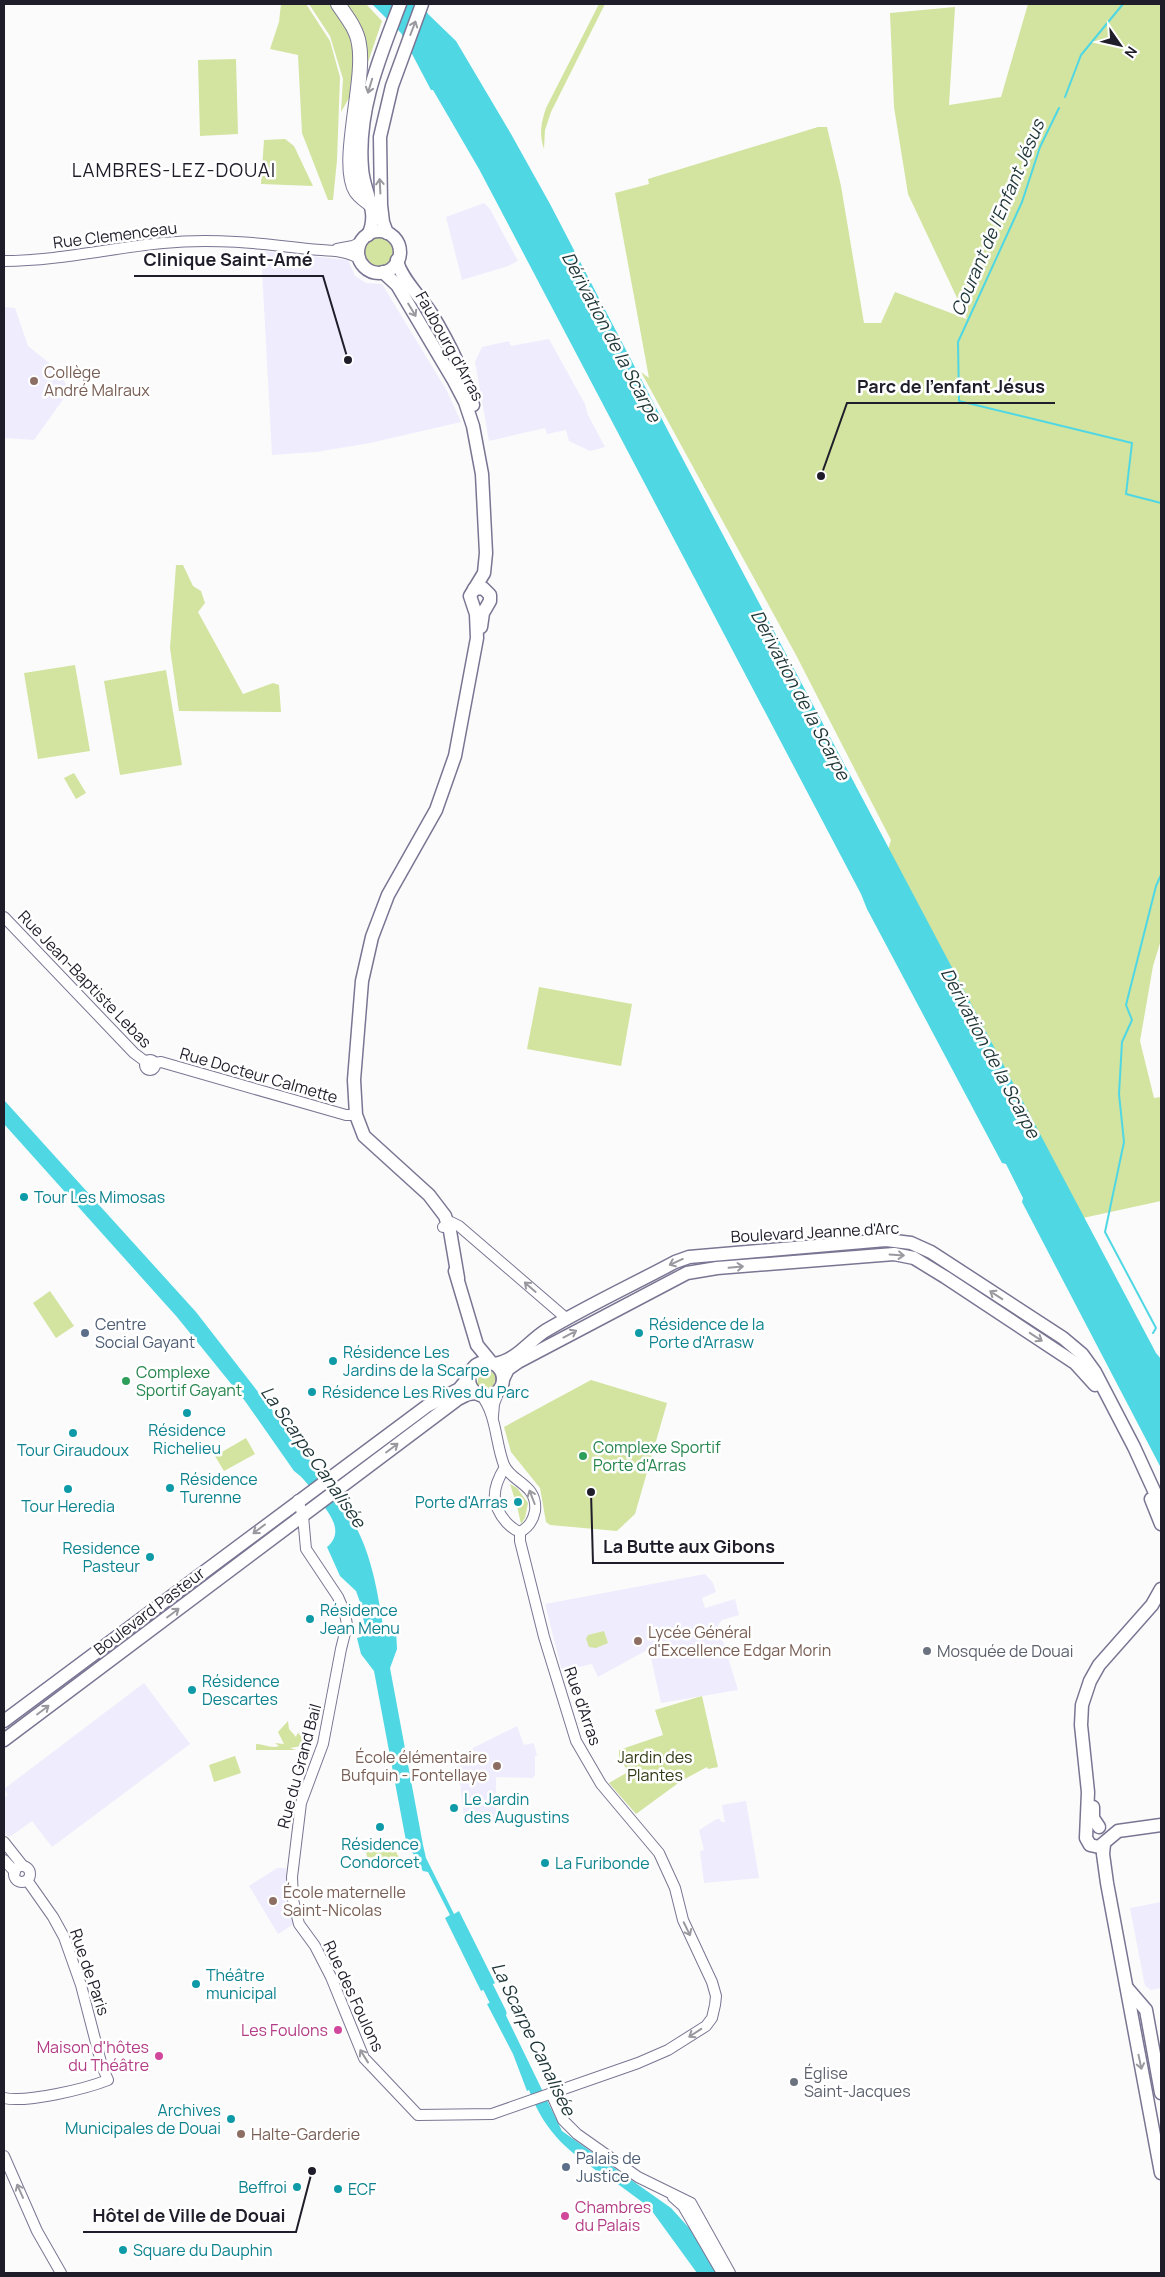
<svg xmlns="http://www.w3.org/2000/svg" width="1165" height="2277" font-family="Manrope,sans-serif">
<rect width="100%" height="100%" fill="#fbfbfb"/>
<g fill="#efecfd">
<polygon points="484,203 490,209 518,261 508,266 462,280 446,217"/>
<polygon points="261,251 348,260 355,276 366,283 382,284 447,391 461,422 370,443 316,452 272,455"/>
<polygon points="4,307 15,308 28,346 59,371 69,391 34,440 4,438"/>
<polygon points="549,339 585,404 588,415 605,447 590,451 569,441 566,430 547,434 545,428 489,441 475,362 482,347 509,341 511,346"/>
<polygon points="705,1574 713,1583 716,1592 702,1598 705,1608 735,1599 739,1615 722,1620 718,1625 738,1690 661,1703 649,1649 598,1677 592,1664 562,1671 545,1604"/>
<polygon points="144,1683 190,1744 52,1847 32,1821 11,1836 7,1836 4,1831 4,1798 8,1795 4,1789"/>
<polygon points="517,1726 524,1745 534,1743 537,1756 535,1756 535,1775 533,1778 496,1777 496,1819 464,1818 457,1756"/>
<polygon points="746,1801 759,1878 704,1883 700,1851 704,1850 699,1830 717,1819 720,1819 721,1822 725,1822 722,1805"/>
<polygon points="277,1868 286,1868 289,1916 294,1924 278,1934 249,1886"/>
<polygon points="1161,1902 1161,1988 1151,1990 1145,1986 1130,1908"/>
</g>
<g fill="#d2e49f">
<polygon points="281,4 306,4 330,41 340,77 337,160 333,200 328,200 302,133 298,55 270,49 279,22"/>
<polygon points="309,4 366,4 382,21 366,68 341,112 343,79 330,36"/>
<path d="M 599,4 L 605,4 L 551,112 L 545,130 L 544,149 C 539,134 541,123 546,108 Z"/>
<polygon points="1028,4 1161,4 1161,940 1153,966 1140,1041 1154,1098 1161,1097 1161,1201 1046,1226 874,897 891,840 796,655 641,372 649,378 615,193 649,184 648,179 818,127 827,127 841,186 864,323 881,323 895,292 967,319 908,194 894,107 890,13 955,7 949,105 1001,97"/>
<polygon points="236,59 238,134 200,136 198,60"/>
<polygon points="285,139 294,146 313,186 261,184 264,140"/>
<circle cx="379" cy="252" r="14"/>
<polygon points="176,565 183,565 193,586 201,591 205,603 198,612 243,694 273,683 279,685 281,712 179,711 170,648"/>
<polygon points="75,665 90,751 38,759 24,673"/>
<polygon points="166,670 182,765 120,775 104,681"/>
<polygon points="74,773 86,793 76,799 64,778"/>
<polygon points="539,987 632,1004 621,1066 527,1049"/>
<polygon points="50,1291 74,1326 56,1338 33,1303"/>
<path d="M 485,1369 L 493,1371 L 496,1377 L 494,1385 C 488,1391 482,1390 477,1384 L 480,1371 Z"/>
<polygon points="591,1380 667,1403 635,1514 617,1531 550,1525 546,1522 540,1488 511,1452 504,1427"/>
<polygon points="246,1438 255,1454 224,1471 215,1456"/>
<polygon points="510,1484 517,1488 528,1503 525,1518 521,1524 517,1506 521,1504 522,1500 518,1497 515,1500"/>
<polygon points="604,1631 608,1643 596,1648 589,1647 586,1639 588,1635"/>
<polygon points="702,1696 718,1767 708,1769 707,1767 681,1781 636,1814 609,1783 628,1772 619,1756 619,1750 663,1735 655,1710"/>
<path d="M 288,1721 L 289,1729 L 296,1737 L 297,1734 L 302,1732 L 301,1737 L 303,1742 L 301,1746 L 290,1748 L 296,1750 L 256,1750 L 256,1744 C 265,1744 271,1749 279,1746 L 275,1743 L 284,1744 L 278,1732 Z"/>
<polygon points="235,1756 241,1773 214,1782 209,1765"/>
<polygon points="390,1841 401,1861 367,1857 366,1851"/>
</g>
<g fill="#4fd7e4">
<polygon points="372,4 423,4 428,14 456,41 511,134 550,204 677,448 1156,1353 1161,1359 1161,1468 1022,1202 1023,1198 1006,1164 1002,1163 867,909 861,894 479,169 433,90 431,90 401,33"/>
<path d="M 4,1100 L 196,1312 L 307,1455 C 315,1470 324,1484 334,1497 C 338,1503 343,1507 347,1512 C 370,1546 377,1587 383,1626 L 389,1631 L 396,1629 L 397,1649 L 390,1668 L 423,1845 L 426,1858 L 454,1914 L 459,1911 L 495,1983 L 481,1991 L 445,1918 L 450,1915 L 428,1872 L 423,1871 L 406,1841 L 374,1671 L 361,1654 L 357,1638 L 361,1637 L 366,1632 L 360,1602 L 356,1591 L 340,1576 L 327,1547 C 346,1531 328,1512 317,1497 C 310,1487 304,1478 294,1471 L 245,1401 L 177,1317 L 4,1124 Z"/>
<path d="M 498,1999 L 562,2131 L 671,2208 L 691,2230 L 717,2273 L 697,2273 L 649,2207 L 611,2179 L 610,2180 C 571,2153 546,2136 529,2090 L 527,2091 L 513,2054 L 487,2004 Z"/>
</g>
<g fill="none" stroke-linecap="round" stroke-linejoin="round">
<g stroke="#4fd7e4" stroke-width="2">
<polyline points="1065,97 1081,55 1123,4"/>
<polyline points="1059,108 1040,147 1022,202 958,342 959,401 1132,443 1126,494 1161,503"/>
<polyline points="1153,1333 1156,1328 1105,1232 1124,1142 1119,1094 1122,1042 1132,1020 1126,1005 1156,886 1161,875"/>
</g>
<polyline stroke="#4fd7e4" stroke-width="11" points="481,1973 501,2013"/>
<g stroke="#7a7593" stroke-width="12">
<g id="minor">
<polyline points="337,249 353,246 361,242"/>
<path d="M 4,261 C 58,261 110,248 163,243 C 212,238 260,243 308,249 C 325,251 345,249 360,259"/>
<polyline points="4,917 134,1053 146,1062"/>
<circle cx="150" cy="1065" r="5"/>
<polyline points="155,1063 161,1062 346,1115 356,1115"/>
<polyline points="443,1227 451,1222 459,1226 567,1319"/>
<path d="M 481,1395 C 497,1415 495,1442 504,1465 C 512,1483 538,1484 535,1511 C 533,1521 529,1527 520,1532"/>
<polyline points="493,1416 494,1404 500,1388"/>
<path d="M 505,1467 C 492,1488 490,1504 507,1523 C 511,1527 514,1530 520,1532"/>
<polyline points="298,1500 303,1516 306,1549 338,1597 345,1613 347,1625 341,1649 323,1744 301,1803 292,1877 293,1900 299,1924 315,1946 331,1977 364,2058 418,2115 492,2114 638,2063 668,2050 706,2026 712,2018 715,2005 716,1996 712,1982 683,1920 675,1888 659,1853 601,1784 576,1741 544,1637 520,1541 520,1532"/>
<polyline points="4,1842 23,1866"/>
<polyline points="4,1860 15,1872"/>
<circle cx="22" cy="1874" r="8"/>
<polyline points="551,2093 563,2120 577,2134 638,2177 691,2203 730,2273"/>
<path d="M 4,2098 C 27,2103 85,2089 108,2080 L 102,2066 L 81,1985 L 64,1937 L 53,1917 L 27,1880"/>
<polyline points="4,2156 37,2231 61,2273"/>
<polyline points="673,2197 683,2206 722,2273"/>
</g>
</g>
<g stroke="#7a7593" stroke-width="15">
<g id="major">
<circle cx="379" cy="252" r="21"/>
<polyline points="387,233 383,222 381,205 380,137 392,86 422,4"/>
<path d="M 368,235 C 380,212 363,191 362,168 C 357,110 380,57 400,4"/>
<path d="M 397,260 C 399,276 422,299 431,313 C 448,341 464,373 473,405"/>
<polyline points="383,272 397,285 454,381 465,402 473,426 482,474 486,553 484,573 470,596 476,614 477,638 455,756 436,810 388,895 372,937 362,981 354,1080 356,1115 364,1136 429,1195 445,1216 450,1231 458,1278"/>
<polyline points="474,589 483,588 490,595 490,601 483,613 481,627"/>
<polyline points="455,1271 477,1345 491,1362"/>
<circle cx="486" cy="1379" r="17"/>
<path d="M 494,1364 C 516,1361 528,1342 545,1331 C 587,1306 632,1285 675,1262 L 689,1257 L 886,1240 L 911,1243 L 931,1252 L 1063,1338 L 1082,1354 L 1095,1372 L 1134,1447 L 1161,1506"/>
<polyline points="503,1379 508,1369 518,1362 687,1273 717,1268 894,1254 914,1258 945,1277 1075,1363 1095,1385"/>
<polyline points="1151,1499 1161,1524"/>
<polyline points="1161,1589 1152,1605 1099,1665 1090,1681 1082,1705 1081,1725 1088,1792 1086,1838 1090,1845 1099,1847 1118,1831 1161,1825"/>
<polyline points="4,1721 427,1406 459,1389 469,1377"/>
<polyline points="4,1740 458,1399 468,1394 476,1393"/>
<polyline points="1093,1807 1093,1818 1099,1827"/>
<polyline points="1104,1844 1103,1854 1107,1883 1161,2173"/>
<polyline points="1127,1988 1146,2010 1161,2093"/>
</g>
</g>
<g stroke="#7a7593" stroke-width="16">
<path id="highway" d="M 338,4 C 346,16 357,29 359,44 C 366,80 339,164 356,191 C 359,196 365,200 370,204"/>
</g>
<use href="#minor" stroke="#fff" stroke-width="10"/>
<use href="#major" stroke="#fff" stroke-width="12"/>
<use href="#highway" stroke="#fff" stroke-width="14"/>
</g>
<defs><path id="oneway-shaft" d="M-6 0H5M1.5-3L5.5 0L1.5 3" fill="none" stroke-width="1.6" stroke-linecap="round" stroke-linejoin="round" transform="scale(1.25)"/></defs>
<g stroke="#9a999f">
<use href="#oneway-shaft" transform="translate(413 28) rotate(-69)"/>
<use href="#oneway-shaft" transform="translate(370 86) rotate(107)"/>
<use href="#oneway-shaft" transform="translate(380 186) rotate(-93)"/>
<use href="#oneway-shaft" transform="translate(412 310) rotate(59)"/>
<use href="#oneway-shaft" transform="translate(897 1255) rotate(4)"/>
<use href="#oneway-shaft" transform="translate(676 1262) rotate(156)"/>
<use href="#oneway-shaft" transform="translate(736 1267) rotate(-5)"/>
<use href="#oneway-shaft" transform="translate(530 1287) rotate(-139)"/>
<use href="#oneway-shaft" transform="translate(996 1295) rotate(-147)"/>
<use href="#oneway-shaft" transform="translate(570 1334) rotate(-28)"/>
<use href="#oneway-shaft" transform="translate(1036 1337) rotate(33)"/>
<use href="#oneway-shaft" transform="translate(392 1448) rotate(-37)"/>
<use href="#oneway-shaft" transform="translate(532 1497) rotate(-111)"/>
<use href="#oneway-shaft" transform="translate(259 1529) rotate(143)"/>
<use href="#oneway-shaft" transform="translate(173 1613) rotate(-37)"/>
<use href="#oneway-shaft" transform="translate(43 1710) rotate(-37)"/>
<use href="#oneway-shaft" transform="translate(687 1929) rotate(64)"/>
<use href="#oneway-shaft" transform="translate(695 2033) rotate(147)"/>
<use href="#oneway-shaft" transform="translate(364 2056) rotate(-122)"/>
<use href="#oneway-shaft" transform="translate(1140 2062) rotate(78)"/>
<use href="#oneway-shaft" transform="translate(20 2191) rotate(-114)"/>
</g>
<g fill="#8d6e63" stroke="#fff" stroke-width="2">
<circle cx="34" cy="381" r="5"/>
<circle cx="638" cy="1641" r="5"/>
<circle cx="497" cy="1766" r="5"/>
<circle cx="273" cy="1901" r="5"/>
<circle cx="241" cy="2134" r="5"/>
</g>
<g fill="#0f9aa8" stroke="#fff" stroke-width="2">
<circle cx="24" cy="1197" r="5"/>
<circle cx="639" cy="1333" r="5"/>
<circle cx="333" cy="1361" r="5"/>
<circle cx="312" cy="1392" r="5"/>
<circle cx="187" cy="1413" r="5"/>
<circle cx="73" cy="1433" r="5"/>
<circle cx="170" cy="1488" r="5"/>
<circle cx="68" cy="1489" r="5"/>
<circle cx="518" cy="1502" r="5"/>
<circle cx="150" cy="1557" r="5"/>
<circle cx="310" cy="1619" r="5"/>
<circle cx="192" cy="1690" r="5"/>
<circle cx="454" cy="1808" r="5"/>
<circle cx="380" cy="1827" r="5"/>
<circle cx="545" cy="1863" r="5"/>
<circle cx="196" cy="1984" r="5"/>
<circle cx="231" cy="2119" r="5"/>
<circle cx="297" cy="2187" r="5"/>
<circle cx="338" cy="2189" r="5"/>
<circle cx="123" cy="2250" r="5"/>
</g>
<g fill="#5c6f8a" stroke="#fff" stroke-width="2">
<circle cx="85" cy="1333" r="5"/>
<circle cx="566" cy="2167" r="5"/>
</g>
<g fill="#2e9e5b" stroke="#fff" stroke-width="2">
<circle cx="126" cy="1381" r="5"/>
<circle cx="583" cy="1456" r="5"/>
</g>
<g fill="#6b7280" stroke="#fff" stroke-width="2">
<circle cx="927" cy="1651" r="5"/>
<circle cx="794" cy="2082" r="5"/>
</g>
<g fill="#d1479c" stroke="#fff" stroke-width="2">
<circle cx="338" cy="2030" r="5"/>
<circle cx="159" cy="2056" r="5"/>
<circle cx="565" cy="2216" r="5"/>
</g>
<g text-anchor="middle" stroke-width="5" stroke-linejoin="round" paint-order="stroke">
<g font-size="16" fill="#1f1d29" stroke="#fff">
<text transform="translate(115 235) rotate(-7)" y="6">Rue Clemenceau</text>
<text transform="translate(450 346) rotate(61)" y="6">Faubourg d'Arras</text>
<text transform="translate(85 979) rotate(46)" y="6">Rue Jean-Baptiste Lebas</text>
<text transform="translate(259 1075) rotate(16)" y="6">Rue Docteur Calmette</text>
<text transform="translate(815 1232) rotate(-3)" y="6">Boulevard Jeanne d'Arc</text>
<text transform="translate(149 1611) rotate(-37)" y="6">Boulevard Pasteur</text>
<text transform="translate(583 1706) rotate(71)" y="6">Rue d'Arras</text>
<text transform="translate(299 1766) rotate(-75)" y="6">Rue du Grand Bail</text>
<text transform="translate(90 1972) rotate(71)" y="6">Rue de Paris</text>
<text transform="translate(354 1996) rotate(65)" y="6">Rue des Foulons</text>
</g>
<g font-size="16" fill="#785e54" stroke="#fff" text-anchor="start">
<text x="44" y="378">Collège<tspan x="44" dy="18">André Malraux</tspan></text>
<text x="648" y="1638">Lycée Général<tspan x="648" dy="18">d'Excellence Edgar Morin</tspan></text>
<text x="487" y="1763" text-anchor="end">École élémentaire<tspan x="487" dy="18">Bufquin - Fontellaye</tspan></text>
<text x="283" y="1898">École maternelle<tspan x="283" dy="18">Saint-Nicolas</tspan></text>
<text x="251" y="2140">Halte-Garderie</text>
</g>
<g font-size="16" fill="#0d838f" stroke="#fff" text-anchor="start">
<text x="34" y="1203">Tour Les Mimosas</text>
<text x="649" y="1330">Résidence de la<tspan x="649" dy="18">Porte d'Arrasw</tspan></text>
<text x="343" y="1358">Résidence Les<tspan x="343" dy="18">Jardins de la Scarpe</tspan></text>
<text x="322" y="1398">Résidence Les Rives du Parc</text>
<text x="187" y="1436" text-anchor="middle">Résidence<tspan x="187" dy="18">Richelieu</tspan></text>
<text x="73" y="1456" text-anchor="middle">Tour Giraudoux</text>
<text x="180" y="1485">Résidence<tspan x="180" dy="18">Turenne</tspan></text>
<text x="508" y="1508" text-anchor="end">Porte d'Arras</text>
<text x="68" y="1512" text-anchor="middle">Tour Heredia</text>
<text x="140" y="1554" text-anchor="end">Residence<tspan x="140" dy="18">Pasteur</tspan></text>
<text x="320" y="1616">Résidence<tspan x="320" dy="18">Jean Menu</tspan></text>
<text x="202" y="1687">Résidence<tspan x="202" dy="18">Descartes</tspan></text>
<text x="464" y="1805">Le Jardin<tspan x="464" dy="18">des Augustins</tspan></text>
<text x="380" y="1850" text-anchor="middle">Résidence<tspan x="380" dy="18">Condorcet</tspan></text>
<text x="555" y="1869">La Furibonde</text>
<text x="206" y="1981">Théâtre<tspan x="206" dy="18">municipal</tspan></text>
<text x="221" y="2116" text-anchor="end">Archives<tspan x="221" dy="18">Municipales de Douai</tspan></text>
<text x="287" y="2193" text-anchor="end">Beffroi</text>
<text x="348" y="2195">ECF</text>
<text x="133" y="2256">Square du Dauphin</text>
</g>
<g font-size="16" fill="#4e5e75" stroke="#fff" text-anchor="start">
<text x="95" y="1330">Centre<tspan x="95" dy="18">Social Gayant</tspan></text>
<text x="576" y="2164">Palais de<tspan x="576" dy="18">Justice</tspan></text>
</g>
<g font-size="16" fill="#27864d" stroke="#fff" text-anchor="start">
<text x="136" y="1378">Complexe<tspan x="136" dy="18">Sportif Gayant</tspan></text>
<text x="593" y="1453">Complexe Sportif<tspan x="593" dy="18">Porte d'Arras</tspan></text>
</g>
<g font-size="16" fill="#5b616d" stroke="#fff" text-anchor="start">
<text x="937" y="1657">Mosquée de Douai</text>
<text x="804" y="2079">Église<tspan x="804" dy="18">Saint-Jacques</tspan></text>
</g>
<g font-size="16" fill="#313914" stroke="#fff">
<text x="655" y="1763">Jardin des<tspan x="655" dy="18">Plantes</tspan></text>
</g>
<g font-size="16" fill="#b23c85" stroke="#fff" text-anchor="end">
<text x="328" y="2036">Les Foulons</text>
<text x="149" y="2053">Maison d'hôtes<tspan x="149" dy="18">du Théâtre</tspan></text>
<text x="575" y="2213" text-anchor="start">Chambres<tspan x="575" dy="18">du Palais</tspan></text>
</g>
<g font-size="18" font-style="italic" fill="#1f3638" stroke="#fff">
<text transform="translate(998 218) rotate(-67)" y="6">Courant de l'Enfant Jésus</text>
<text transform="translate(611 337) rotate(62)" y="6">Dérivation de la Scarpe</text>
<text transform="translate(800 695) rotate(62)" y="6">Dérivation de la Scarpe</text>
<text transform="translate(990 1053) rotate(62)" y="6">Dérivation de la Scarpe</text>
<text transform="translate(313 1457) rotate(55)" y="6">La Scarpe Canalisée</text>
<text transform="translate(533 2039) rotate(64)" y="6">La Scarpe Canalisée</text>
</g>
<g font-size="19" letter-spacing="1" fill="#1f1d29" stroke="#fff">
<text x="174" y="177">LAMBRES-LEZ-DOUAI</text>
</g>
</g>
<path fill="none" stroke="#1f1d29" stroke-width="2" d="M348 360L323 276H134M821 476L847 403H1055M591 1492L593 1563H784M312 2171L296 2232H83"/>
<g fill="#1f1d29" stroke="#fff" stroke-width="2">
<circle cx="348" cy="360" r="5"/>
<circle cx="821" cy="476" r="5"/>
<circle cx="591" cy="1492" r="5"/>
<circle cx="312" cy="2171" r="5"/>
</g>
<g font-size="18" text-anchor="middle" font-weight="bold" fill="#1f1d29" stroke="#fff" stroke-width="5" stroke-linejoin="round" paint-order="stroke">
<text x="228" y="266">Clinique Saint-Amé</text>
<text x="951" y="393">Parc de l'enfant Jésus</text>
<text x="689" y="1553">La Butte aux Gibons</text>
<text x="189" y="2222">Hôtel de Ville de Douai</text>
</g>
<rect width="1165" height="2277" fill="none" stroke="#1f1d29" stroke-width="10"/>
<g transform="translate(1120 45) rotate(124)" stroke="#ffffff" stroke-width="4" paint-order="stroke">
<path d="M0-4L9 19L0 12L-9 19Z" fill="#1f1d29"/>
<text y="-8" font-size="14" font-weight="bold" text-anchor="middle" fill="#1f1d29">N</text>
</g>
</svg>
